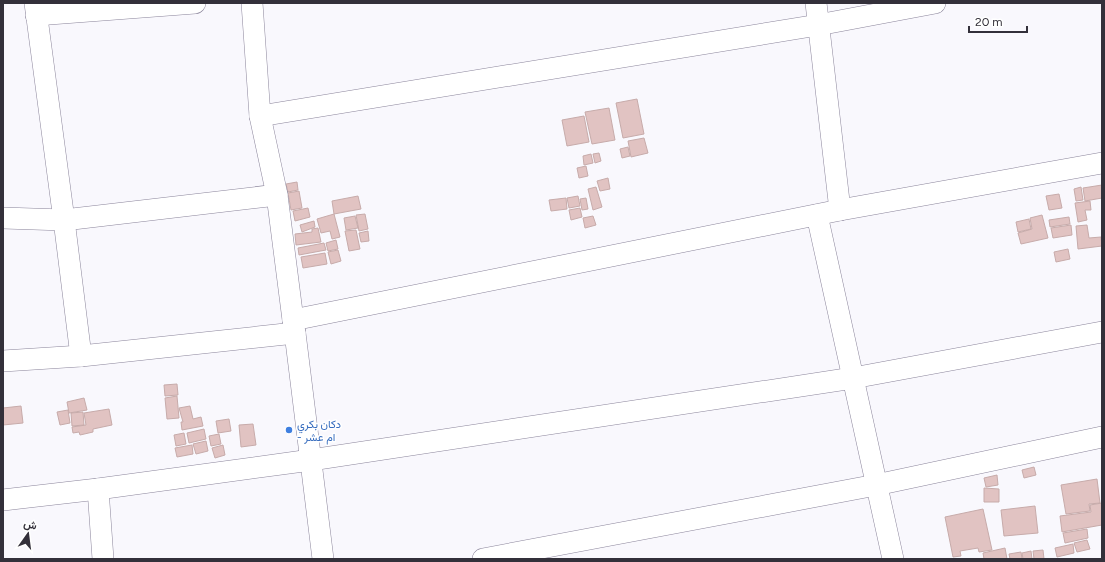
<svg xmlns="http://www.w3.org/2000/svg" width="1105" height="562" font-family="Figtree,Vazirmatn,sans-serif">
<rect width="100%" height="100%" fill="#f9f8fd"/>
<g fill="#e1c3c2" stroke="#c7abaa">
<polygon points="637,99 644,134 623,138 616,103"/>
<polygon points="609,108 615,140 592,144 585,112"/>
<polygon points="584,116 589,142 567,146 562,120"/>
<polygon points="644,138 648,153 631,157 628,141"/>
<polygon points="628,147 630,156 622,158 620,149"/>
<polygon points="599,153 601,161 595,163 593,154"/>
<polygon points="591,154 593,163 584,165 583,156"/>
<polygon points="586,166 588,176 579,178 577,168"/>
<polygon points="608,178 610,189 600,191 597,181"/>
<polygon points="297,182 298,190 288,192 286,184"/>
<polygon points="1102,185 1102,198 1085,201 1083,188"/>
<polygon points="596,187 602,207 593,210 588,189"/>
<polygon points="1081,187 1083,200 1076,201 1074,189"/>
<polygon points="299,191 302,208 291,210 288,193"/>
<polygon points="1059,194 1062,208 1049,210 1046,196"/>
<polygon points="358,196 361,209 334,214 332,201"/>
<polygon points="578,196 580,206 569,208 567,198"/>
<polygon points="566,198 567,209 551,211 549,200"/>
<polygon points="586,198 588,209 582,210 580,199"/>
<polygon points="1090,201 1091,210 1085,210 1087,220 1078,222 1075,203"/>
<polygon points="308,208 310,217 295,221 293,211"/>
<polygon points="580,208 582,217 571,220 569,210"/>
<polygon points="334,214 340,237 332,239 330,231 321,233 317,219"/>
<polygon points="365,214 368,229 359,231 356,215"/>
<polygon points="1042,215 1048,238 1021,244 1018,233 1032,229 1030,218"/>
<polygon points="355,216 358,228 346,230 344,218"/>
<polygon points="593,216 596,225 585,228 583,218"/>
<polygon points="1069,217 1070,224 1050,227 1049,220"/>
<polygon points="1029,219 1031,229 1018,232 1016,222"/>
<polygon points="314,221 315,227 302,232 300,225"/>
<polygon points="1071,225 1072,235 1053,238 1051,228"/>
<polygon points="1087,225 1089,238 1101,237 1102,246 1078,249 1076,226"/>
<polygon points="318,228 321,242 296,245 295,234 312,232 312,229"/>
<polygon points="356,230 360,249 349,251 345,231"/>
<polygon points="368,231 369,241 361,242 359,233"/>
<polygon points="336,240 338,249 328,251 326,243"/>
<polygon points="324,243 326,250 299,255 298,248"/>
<polygon points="1068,249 1070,259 1056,262 1054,252"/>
<polygon points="338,250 341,261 331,264 328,252"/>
<polygon points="325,253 327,264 303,268 301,257"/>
<polygon points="177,384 178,395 165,396 164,385"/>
<polygon points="177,396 179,418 167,419 165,398"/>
<polygon points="84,398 87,410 69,413 67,402"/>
<polygon points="21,406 23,423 3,425 3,408"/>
<polygon points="190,406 193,419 201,417 203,426 182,430 181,422 183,422 179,408"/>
<polygon points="109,409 112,425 93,429 93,432 80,435 79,432 73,433 72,427 86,425 84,413"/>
<polygon points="68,410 70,423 60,425 57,412"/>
<polygon points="83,412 84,425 72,426 71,413"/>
<polygon points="229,419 231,431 218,433 216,421"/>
<polygon points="253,424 256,445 241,447 239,425"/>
<polygon points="204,429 206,439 189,443 187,433"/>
<polygon points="184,433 186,444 176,446 174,435"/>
<polygon points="219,434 221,444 211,446 209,436"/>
<polygon points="206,441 208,451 196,454 193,444"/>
<polygon points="192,445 193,454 177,457 175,448"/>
<polygon points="223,445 225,455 215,458 212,448"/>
<polygon points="1034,467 1036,475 1024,478 1022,470"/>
<polygon points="997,475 998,485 986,487 984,478"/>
<polygon points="1097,479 1100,503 1089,504 1090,511 1066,514 1061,485"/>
<polygon points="984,488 999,489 999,502 984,502"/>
<polygon points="1102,503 1102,525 1062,532 1060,516 1091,512 1090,505"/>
<polygon points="1035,506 1038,533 1004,536 1001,510"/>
<polygon points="983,509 992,550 979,552 978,548 960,551 961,556 953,557 945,517"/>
<polygon points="1087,529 1088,538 1065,543 1063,533"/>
<polygon points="1087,540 1090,549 1077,552 1074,543"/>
<polygon points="1073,544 1074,553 1057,557 1055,548"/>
<polygon points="1005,548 1007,559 984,559 983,553"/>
<polygon points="1043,550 1044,559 1034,559 1033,551"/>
<polygon points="1031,551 1032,559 1023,559 1022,553"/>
<polygon points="1021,552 1022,559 1010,559 1009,554"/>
</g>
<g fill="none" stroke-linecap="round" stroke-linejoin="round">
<g stroke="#8b859b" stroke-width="22">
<g id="street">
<polyline points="35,3 64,220 81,356"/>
<polyline points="252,3 260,116 277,195 293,320"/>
<polyline points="816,3 840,210"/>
<polyline points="36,15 195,3"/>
<polyline points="260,116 818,25 935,3"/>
<polyline points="817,215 893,559"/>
<polyline points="3,218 64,220 277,195"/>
<polyline points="3,361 81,356 295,333"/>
<polyline points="98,489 103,559"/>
<polyline points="3,500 98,489 311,460 853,378 1102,332"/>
<polyline points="323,559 295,333 293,320 840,210 1102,163"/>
<polyline points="483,559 876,485 1102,437"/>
</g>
</g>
<use href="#street" stroke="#fff" stroke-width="21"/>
</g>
<circle fill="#3f7fe0" stroke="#fff" stroke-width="1.5" cx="289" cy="430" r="4"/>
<g text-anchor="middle" stroke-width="3" stroke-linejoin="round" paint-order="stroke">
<g font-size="11" fill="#366cbe" stroke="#fff" text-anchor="start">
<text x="297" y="428">دكان بكري<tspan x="297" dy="13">- ام عشر</tspan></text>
</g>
</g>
<rect width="1105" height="562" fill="none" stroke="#33303a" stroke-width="8"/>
<g transform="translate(28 534) rotate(14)" stroke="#ffffff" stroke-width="3" paint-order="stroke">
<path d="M0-3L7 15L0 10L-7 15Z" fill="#33303a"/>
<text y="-6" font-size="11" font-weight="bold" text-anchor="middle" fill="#33303a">ش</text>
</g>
<path d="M969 26v6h58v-6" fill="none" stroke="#33303a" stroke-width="2"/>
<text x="975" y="26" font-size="12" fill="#33303a" stroke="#ffffff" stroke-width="3" paint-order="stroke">20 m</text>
</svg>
